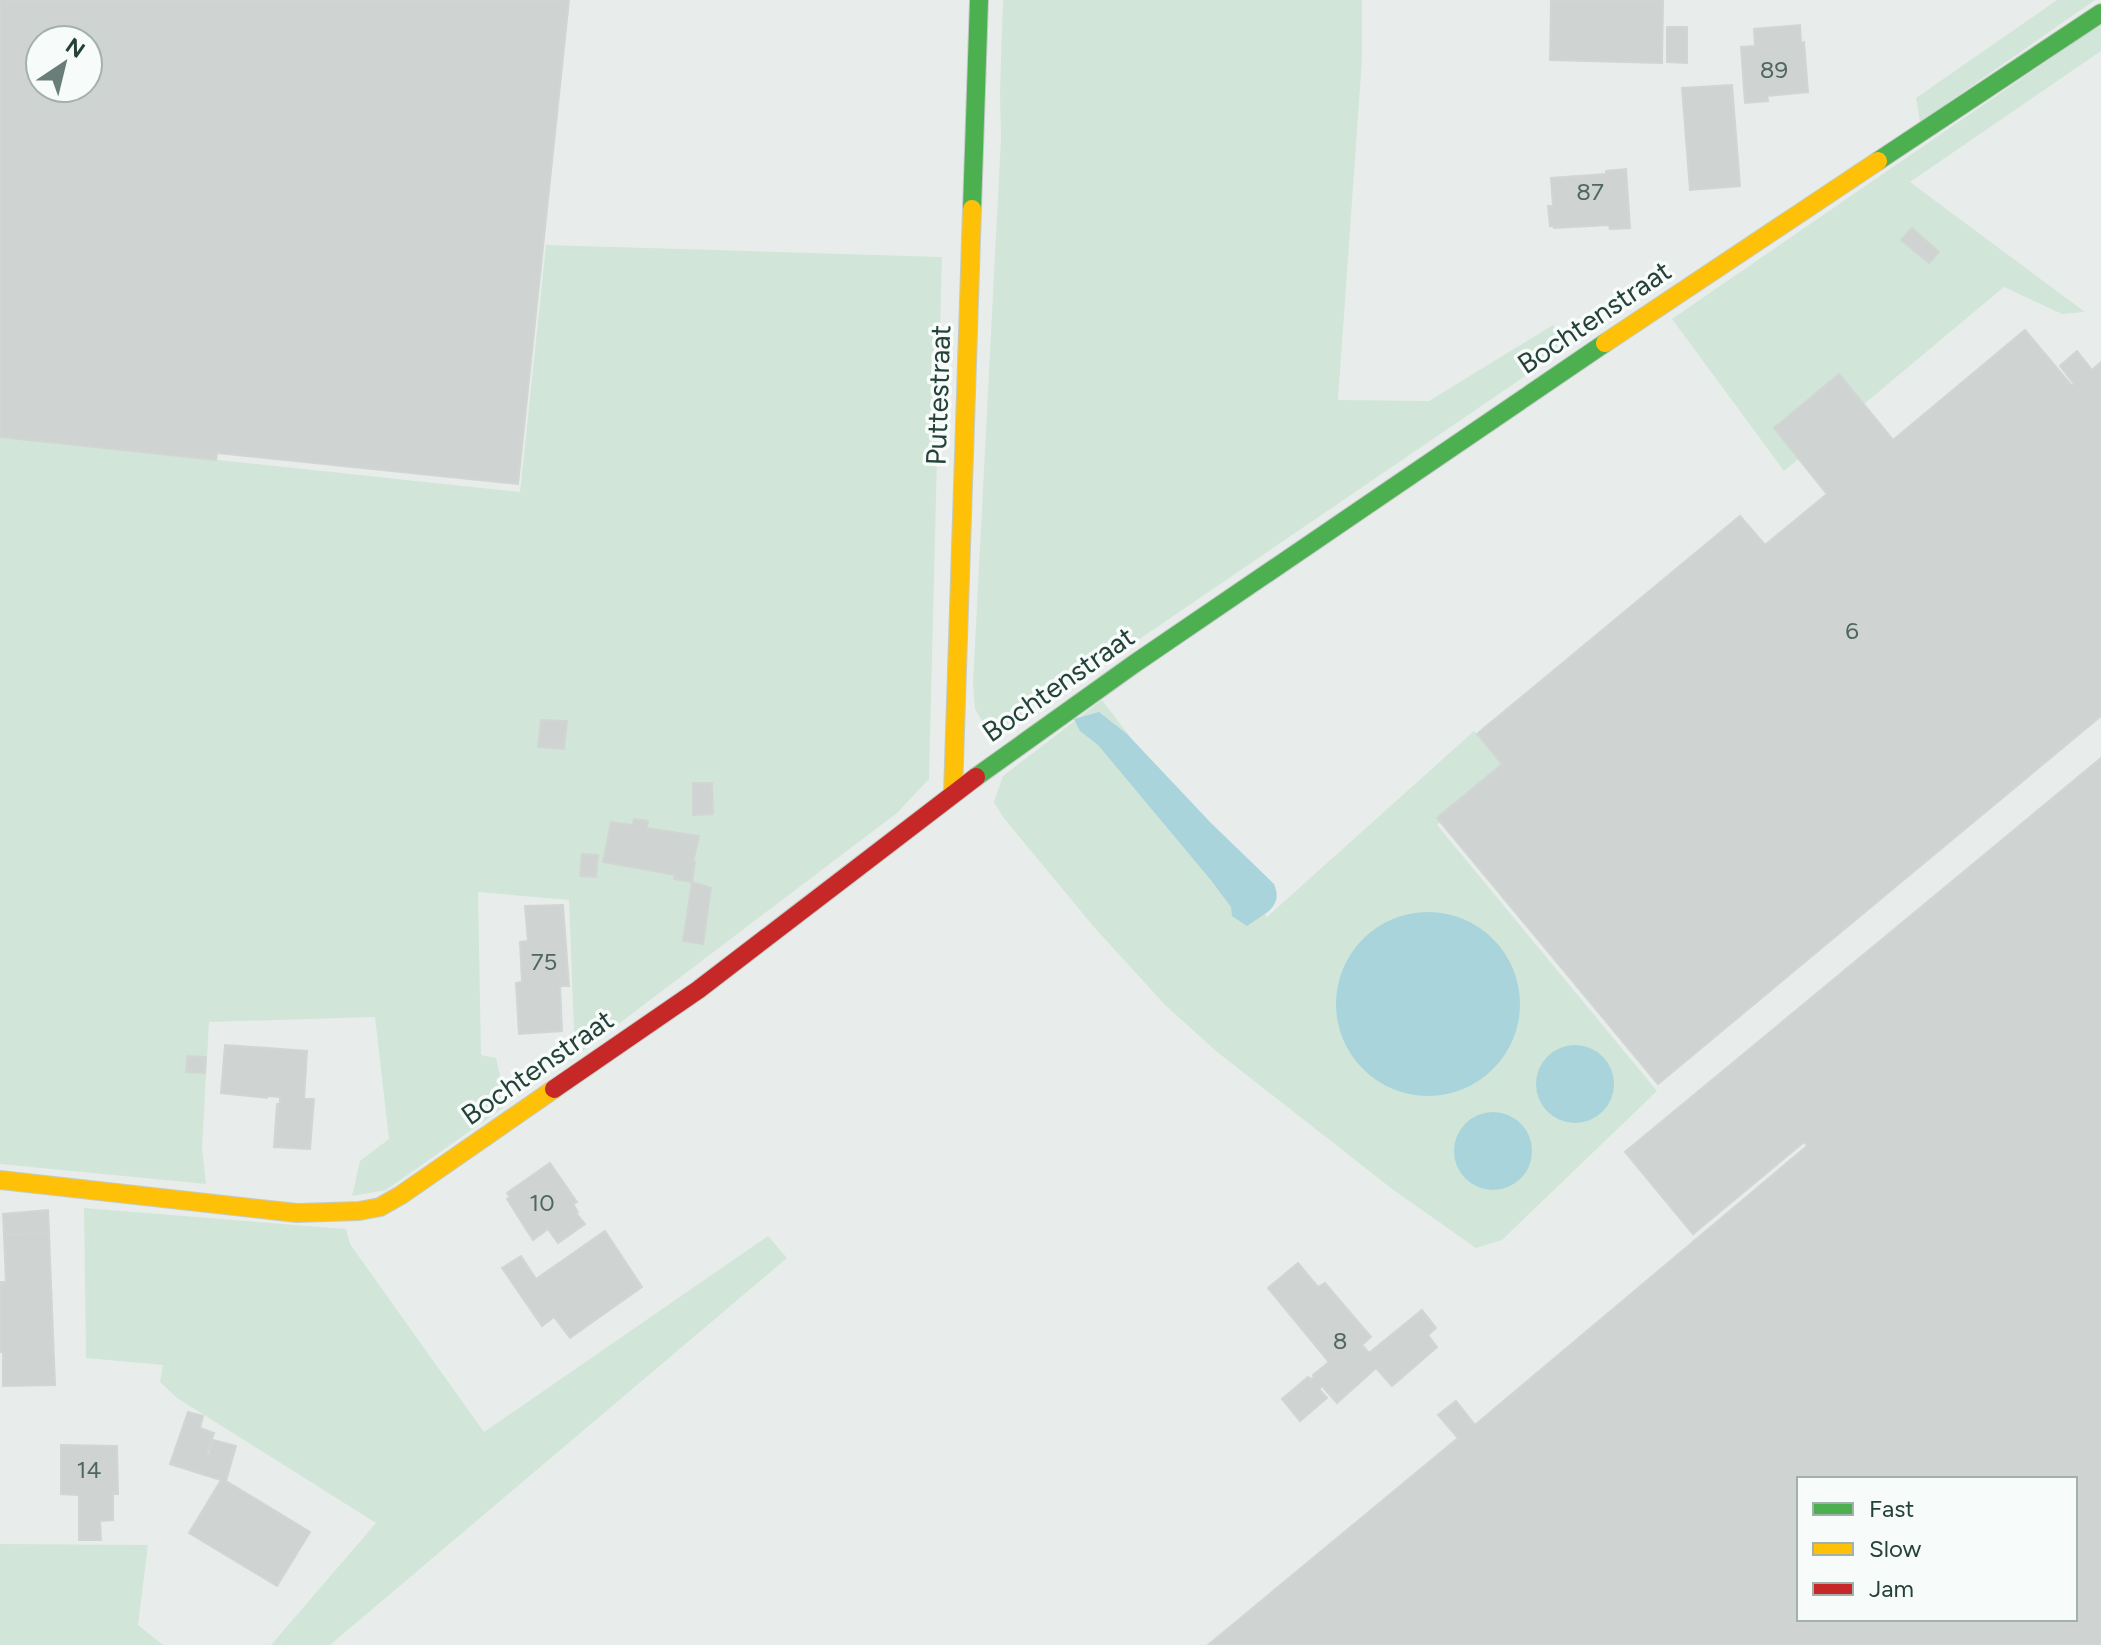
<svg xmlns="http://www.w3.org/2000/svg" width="2101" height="1645" font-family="Figtree,sans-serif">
<rect width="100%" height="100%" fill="#e8edeb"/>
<g fill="#d1e6d8">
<polygon points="1003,0 1362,0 1362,60 1338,400 1429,401 1553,325 1568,347 1003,732 984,724 975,709 973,684 1001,138 1000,92"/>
<polygon points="2057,0 2095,0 1920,122 1916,98"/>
<polygon points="2101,24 2101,51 1910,182 2085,312 2062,314 2004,287 1784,471 1672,319"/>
<polygon points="546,245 942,257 929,779 897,813 575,1057 569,900 478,892 481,1055 496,1058 507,1105 386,1190 352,1196 360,1161 389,1139 375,1017 209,1022 202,1148 206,1184 0,1164 0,437 520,492"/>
<polygon points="1102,700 1267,917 1474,731 1505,768 1437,825 1657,1091 1502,1240 1476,1248 1392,1189 1216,1051 1166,1006 1093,926 1003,817 994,802 1003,776"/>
<polygon points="84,1208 346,1229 350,1244 484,1432 768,1236 787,1258 330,1645 271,1645 376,1523 177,1398 160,1382 163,1365 86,1358"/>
<polygon points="0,1544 148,1545 138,1625 163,1645 0,1645"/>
</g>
<g fill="#a9d4db">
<path d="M 1099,712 L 1127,734 L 1211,823 L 1274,884 C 1284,908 1264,913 1247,926 L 1232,916 L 1231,907 L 1210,879 L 1098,745 L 1080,731 L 1074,719 Z"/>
<circle cx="1428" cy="1004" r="92"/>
<circle cx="1575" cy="1084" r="39"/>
<circle cx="1493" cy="1151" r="39"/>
</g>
<g fill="#cfd4d2" stroke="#d1d6d4" stroke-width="2" fill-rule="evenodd">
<path d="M 0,0 L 569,0 L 518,484 L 217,453 L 216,460 L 0,437 ZM 40,40 L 88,40 L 88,88 L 40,88 Z"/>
<polygon points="1551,0 1663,0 1662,63 1550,60"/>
<polygon points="1800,25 1801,43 1804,42 1808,92 1767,96 1768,101 1745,103 1741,47 1755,46 1754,29"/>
<polygon points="1667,27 1687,27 1687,63 1667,62"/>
<polygon points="1732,85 1740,186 1690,190 1682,88"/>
<polygon points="1626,169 1630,228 1610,229 1609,225 1554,228 1554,226 1550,226 1548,206 1553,206 1551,178 1606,174 1606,171"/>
<polygon points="1912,228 1939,252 1929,263 1901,240"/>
<polygon points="2025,330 2072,386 2074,384 2060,366 2077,351 2092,370 2101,362 2101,716 1658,1084 1437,818 1502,764 1477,734 1740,516 1765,545 1827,494 1774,428 1839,374 1893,440"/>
<polygon points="541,720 567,721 564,749 538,747"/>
<path d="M 2101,758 L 2101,1645 L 1208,1645 L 1458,1438 L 1438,1415 L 1456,1401 L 1475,1425 L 1807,1146 L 1804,1142 L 1693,1234 L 1625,1152 ZM 1799,1479 L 2075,1479 L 2075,1619 L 1799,1619 Z"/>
<polygon points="693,783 712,783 713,814 693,815"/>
<polygon points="634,819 648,821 647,828 699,836 693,862 695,862 692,882 674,879 675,875 603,862 611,822 633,825"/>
<polygon points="582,854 598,855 596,877 580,876"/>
<polygon points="692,882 711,888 703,944 683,941"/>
<polygon points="563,905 569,986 560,986 562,1031 519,1034 516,983 522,982 520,942 528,941 525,906"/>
<polygon points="225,1045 307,1051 304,1099 314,1099 310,1149 274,1147 277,1104 280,1104 280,1097 267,1096 267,1098 221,1093"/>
<polygon points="187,1056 206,1057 205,1073 186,1072"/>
<polygon points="550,1163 577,1202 573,1204 578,1212 576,1213 585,1224 558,1243 548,1229 533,1240 507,1199 510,1197 507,1193"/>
<polygon points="48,1210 49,1233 4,1235 3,1214"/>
<polygon points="605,1231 642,1287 570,1338 554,1317 542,1326 502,1268 521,1256 536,1279"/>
<polygon points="49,1233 55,1385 3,1386 3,1352 0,1352 0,1282 6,1282 4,1235"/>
<polygon points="1298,1263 1318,1287 1325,1283 1371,1337 1362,1345 1369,1353 1422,1310 1436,1328 1428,1335 1437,1347 1392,1386 1376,1368 1337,1403 1322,1386 1319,1389 1327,1398 1300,1421 1282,1399 1308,1377 1311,1379 1315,1376 1313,1375 1329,1362 1268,1288"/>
<polygon points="188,1412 203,1416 200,1428 214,1433 207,1453 209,1455 213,1440 236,1446 226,1481 310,1532 277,1586 189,1533 221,1480 170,1464"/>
<polygon points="61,1445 117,1446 118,1494 113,1494 113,1520 100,1521 101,1540 79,1540 79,1495 61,1494"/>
</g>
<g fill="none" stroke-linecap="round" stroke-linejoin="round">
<g stroke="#c3cbc8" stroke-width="20">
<g id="fast">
<polyline points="1878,161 2101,13"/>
<polyline points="972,209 979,0"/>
<polyline points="976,777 1134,664 1605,343"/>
</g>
</g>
<g stroke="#c3cbc8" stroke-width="20">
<g id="slow">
<polyline points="1605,343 1878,161"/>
<polyline points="953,793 972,209"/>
<polyline points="0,1180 297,1213 359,1211 380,1207 401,1195 554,1089"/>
</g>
</g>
<g stroke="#c3cbc8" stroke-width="20">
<polyline id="jam" points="554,1089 698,990 976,777"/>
</g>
<use href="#fast" stroke="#4caf50" stroke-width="18"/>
<use href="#slow" stroke="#ffc107" stroke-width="18"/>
<use href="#jam" stroke="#c62828" stroke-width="18"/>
</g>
<g text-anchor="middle" stroke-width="7" stroke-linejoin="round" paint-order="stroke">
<g font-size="24" fill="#506761">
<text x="1774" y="78">89</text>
<text x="1590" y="200">87</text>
<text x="1852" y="639">6</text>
<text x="544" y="970">75</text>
<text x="542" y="1211">10</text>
<text x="1340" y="1349">8</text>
<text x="89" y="1478">14</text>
</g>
<g font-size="28" fill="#24423a" stroke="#f7fbf9">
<text transform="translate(1594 317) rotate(-34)" y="10">Bochtenstraat</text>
<text transform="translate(938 395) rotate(-88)" y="10">Puttestraat</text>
<text transform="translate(1058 684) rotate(-35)" y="10">Bochtenstraat</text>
<text transform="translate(537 1067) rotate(-35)" y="10">Bochtenstraat</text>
</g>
</g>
<rect x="1797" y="1477" width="280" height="144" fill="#f7fbf9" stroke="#a3b1ad" stroke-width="2"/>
<rect x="1813" y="1503" width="40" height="12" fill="#4caf50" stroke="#a3b1ad" stroke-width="2"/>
<text x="1869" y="1517" font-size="24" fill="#24423a">Fast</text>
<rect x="1813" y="1543" width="40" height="12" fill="#ffc107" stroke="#a3b1ad" stroke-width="2"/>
<text x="1869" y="1557" font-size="24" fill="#24423a">Slow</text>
<rect x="1813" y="1583" width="40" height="12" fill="#c62828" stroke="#a3b1ad" stroke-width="2"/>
<text x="1869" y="1597" font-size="24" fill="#24423a">Jam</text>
<g transform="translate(64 64) rotate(35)"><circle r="38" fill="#f7fbf9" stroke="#a3b1ad" stroke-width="2"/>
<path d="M0-6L14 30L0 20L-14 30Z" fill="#697e78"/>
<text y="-12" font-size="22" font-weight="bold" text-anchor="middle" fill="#24423a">N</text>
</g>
</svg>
